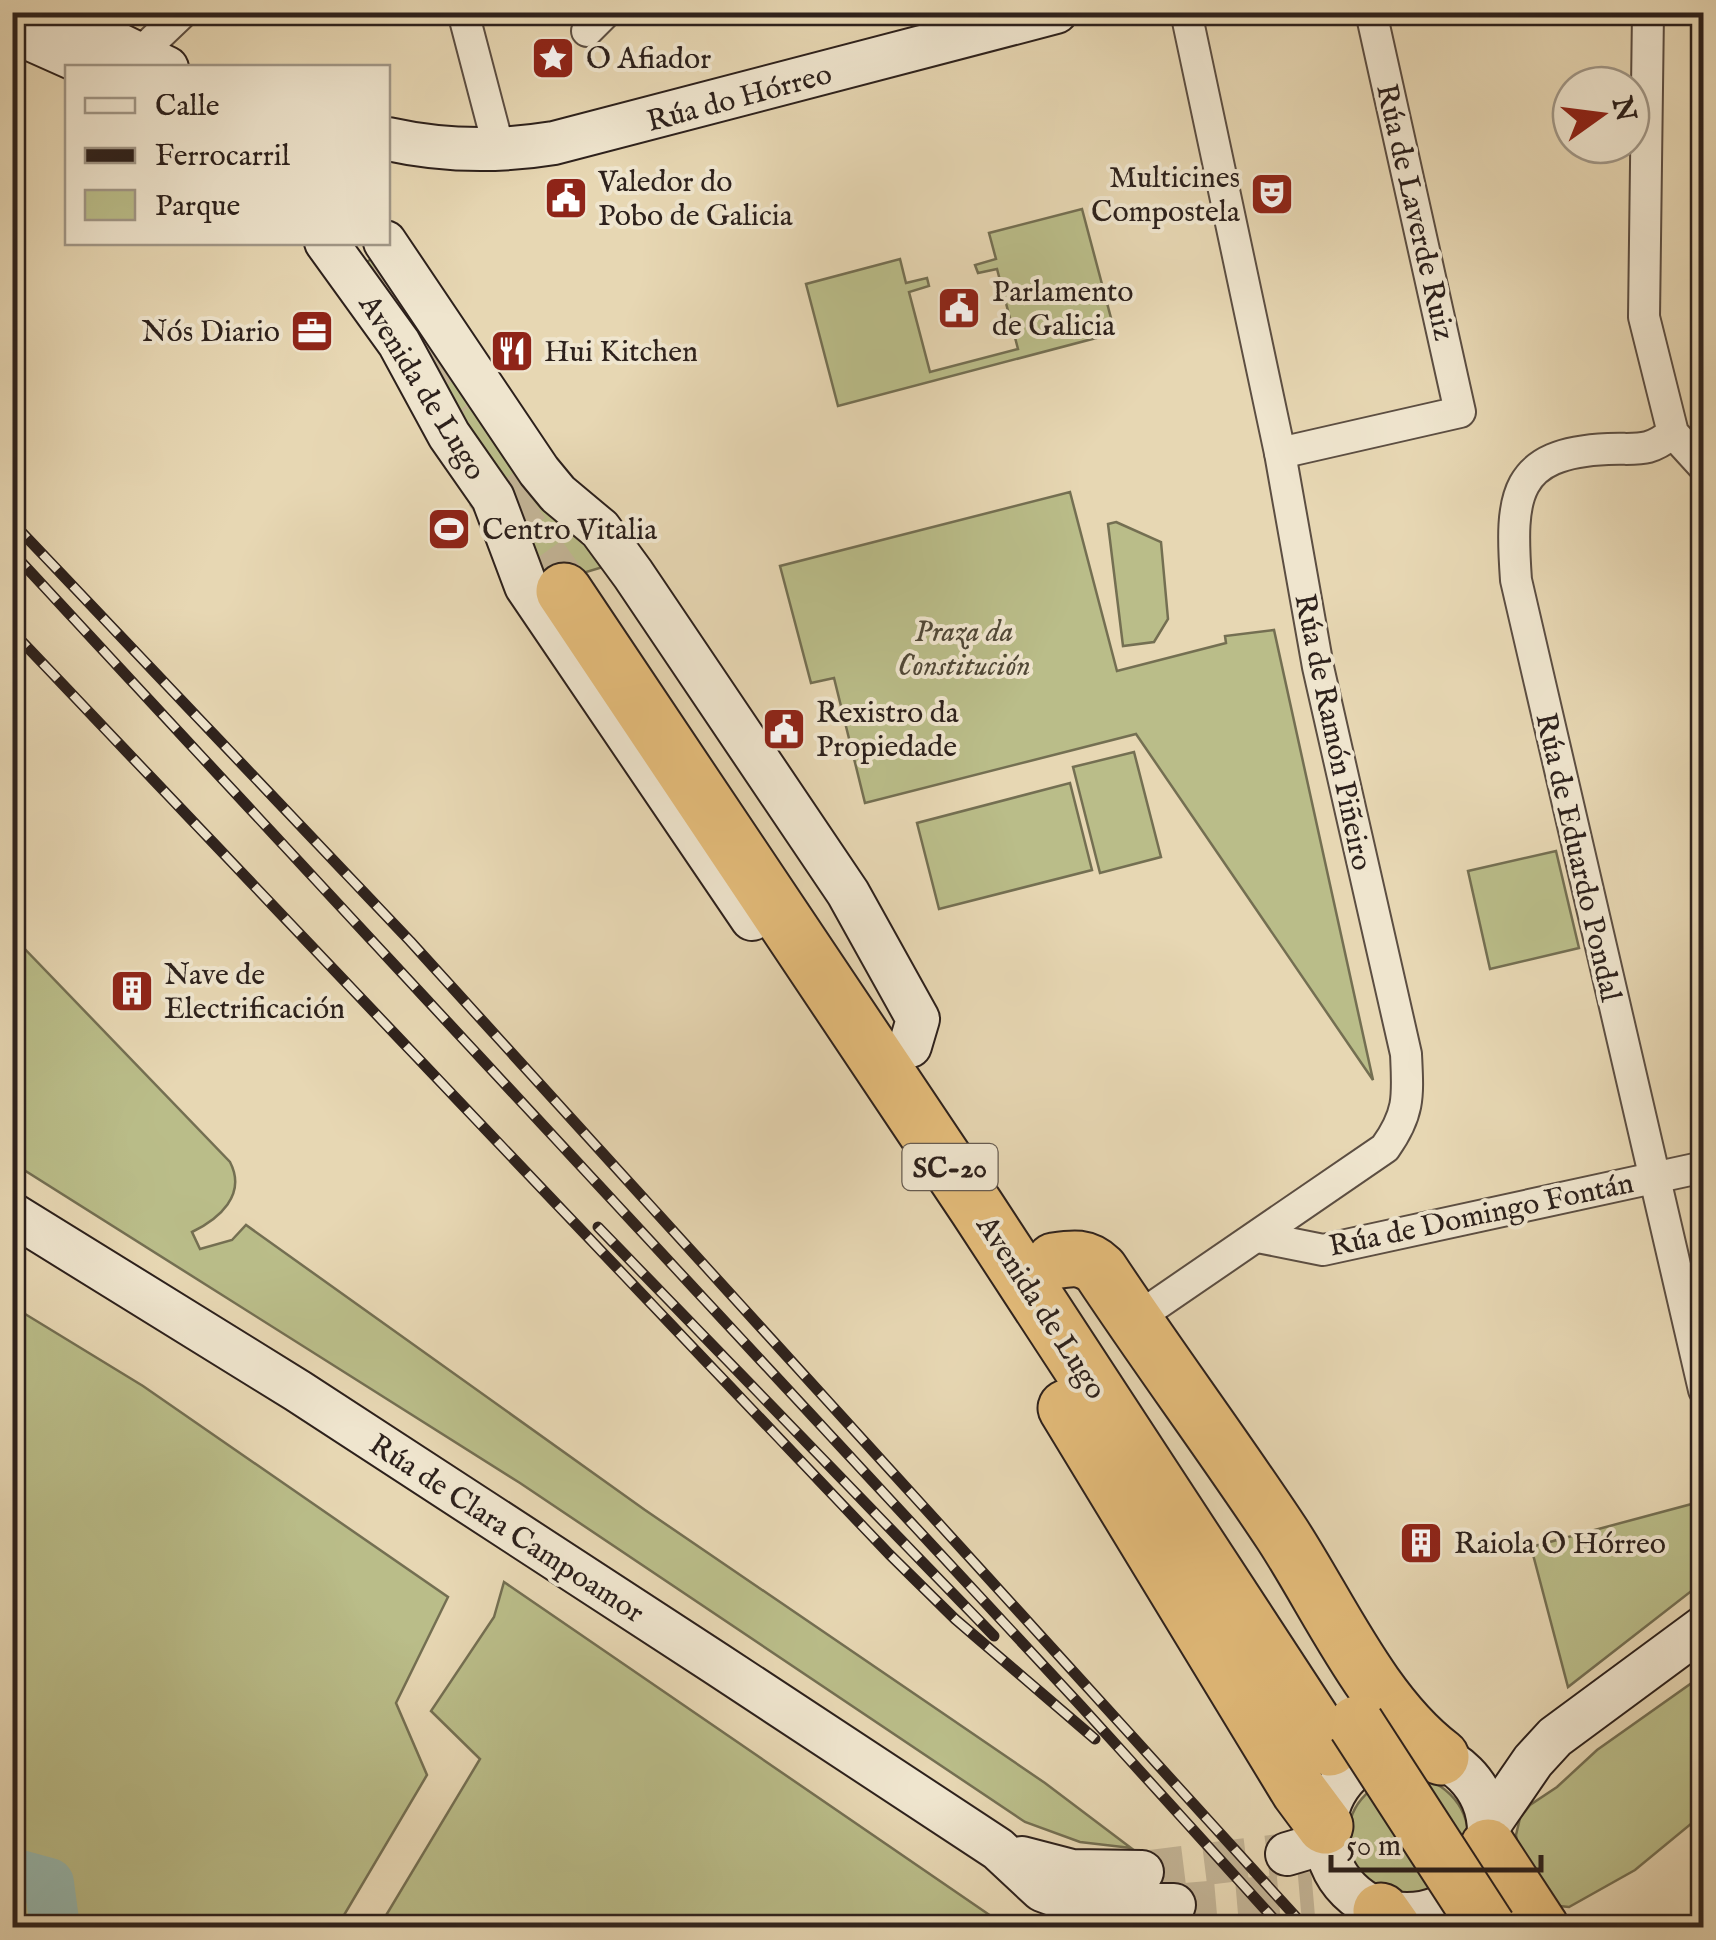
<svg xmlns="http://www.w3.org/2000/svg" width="1716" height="1940" font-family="'IM FELL English',serif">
<rect width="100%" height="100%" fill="#e7d7b3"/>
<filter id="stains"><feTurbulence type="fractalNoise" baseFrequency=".002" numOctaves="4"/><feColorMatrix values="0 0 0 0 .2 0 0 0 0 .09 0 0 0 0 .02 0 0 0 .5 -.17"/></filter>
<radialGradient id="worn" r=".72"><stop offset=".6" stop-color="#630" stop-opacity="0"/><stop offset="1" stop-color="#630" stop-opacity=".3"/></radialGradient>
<g fill="#babd89" stroke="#746f52" stroke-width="2.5">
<polygon points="1082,209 1115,333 838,406 806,284 900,259 906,283 927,278 929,286 909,292 930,372 1018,349 997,269 978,273 975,265 996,259 989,233"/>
<polygon points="374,258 616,563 576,575 549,605 364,263"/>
<polygon points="1070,492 1117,671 1226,643 1225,636 1274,630 1373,1080 1136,734 865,803 834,678 811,683 780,566"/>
<polygon points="1116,522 1161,542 1168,619 1154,642 1123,646 1108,524"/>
<polygon points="1134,752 1161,857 1100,873 1073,767"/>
<polygon points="1070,783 1092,870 939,909 917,823"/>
<polygon points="1556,851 1579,948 1490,969 1468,871"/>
<path d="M 12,931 L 21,945 L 230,1162 C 247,1195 219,1219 192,1232 L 200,1249 L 232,1240 L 246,1225 L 645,1510 L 1045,1783 L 1131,1848 L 1080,1842 L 1025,1822 L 520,1483 L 13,1163 Z"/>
<polygon points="12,1306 143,1386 448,1597 396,1703 427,1775 337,1927 13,1927"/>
<polygon points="1703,1501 1703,1582 1568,1687 1531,1547"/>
<polygon points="504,1582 1007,1927 379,1927 480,1759 431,1711 494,1617"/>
<polygon points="1703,1675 1703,1814 1635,1870 1569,1907 1559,1906 1520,1861 1516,1835 1520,1818 1530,1805 1557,1787 1597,1750"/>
<circle cx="1408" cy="1837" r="60"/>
</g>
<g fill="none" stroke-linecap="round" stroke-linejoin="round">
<polyline stroke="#97b9b0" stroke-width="50" points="12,1873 49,1883 55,1928"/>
<g stroke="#c2b395" stroke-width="42" stroke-dasharray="42 21" stroke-linecap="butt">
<polyline points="1142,1872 1287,1854"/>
<polyline points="1174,1905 1313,1893"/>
</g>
<g stroke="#c2b395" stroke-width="55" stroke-dasharray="55 28" stroke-linecap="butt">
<polyline points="367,272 476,401"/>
<polyline points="491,489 564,591"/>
</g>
<g stroke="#5c4e42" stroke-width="34">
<g id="street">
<polyline points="463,12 499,149"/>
<polyline points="1648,12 1644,317 1673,433 1704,467"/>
<polyline points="587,31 606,12"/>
<polyline points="139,54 183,12"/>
<path d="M 1673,433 C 1647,453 1640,448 1608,449 C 1513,453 1510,496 1516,580 L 1704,1390"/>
<polyline points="1280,453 1460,412 1371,12"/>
<polyline points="1258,1237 1323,1250 1704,1167"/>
<path d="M 1134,1320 L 1385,1148 C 1410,1113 1408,1096 1406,1054 L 1318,667 L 1280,453 L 1186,12"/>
</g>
</g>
<g stroke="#2d211c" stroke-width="46">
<g id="secondary">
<polyline points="52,12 167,68"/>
<polyline points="12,31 95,68"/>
<path d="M 388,139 C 442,151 499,152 554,143 L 1056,12"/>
<polyline points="326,242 399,343 449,435 493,498 526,586 752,919"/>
<polyline points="385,242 539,471 558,494 600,529 633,574 848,893 918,1019 910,1046"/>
<polyline points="12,1214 298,1391 717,1664 998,1849 1042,1890 1082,1905 1174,1905"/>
<circle cx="1407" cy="1832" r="82"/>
<polyline points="1489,1825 1533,1761 1555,1737 1704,1627"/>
<polyline points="1287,1854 1304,1849 1325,1835"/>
<polyline points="1022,1858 1072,1871 1142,1872"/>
</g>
</g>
<g stroke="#2d211c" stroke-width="59">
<g id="highway">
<polyline points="564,591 977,1208 1330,1748"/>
<path d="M 1054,1261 C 1073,1258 1085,1256 1100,1270 C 1159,1359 1223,1445 1282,1534 C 1329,1606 1372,1705 1441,1757"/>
<polyline points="1066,1408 1299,1791 1325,1826"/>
<polyline points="1488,1847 1541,1928"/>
<polyline points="1381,1911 1393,1928"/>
</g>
</g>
<use href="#street" stroke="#efe5ce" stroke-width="30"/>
<use href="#secondary" stroke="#efe5ce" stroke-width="42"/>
<use href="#highway" stroke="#e4bc7a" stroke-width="55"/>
<g stroke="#2d211c" stroke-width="11">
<g id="rail">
<polyline points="12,522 410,941 1306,1928"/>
<polyline points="12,552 1081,1706 1282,1928"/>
<polyline points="12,631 889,1554 955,1619 1095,1739"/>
<polyline points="598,1227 994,1636"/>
</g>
</g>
<use href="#rail" stroke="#efe5ce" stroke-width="8" stroke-dasharray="22" stroke-linecap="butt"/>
<g stroke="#2d211c" stroke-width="59" stroke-linecap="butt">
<polyline id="highway-bridge" points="1356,1724 1488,1928"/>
</g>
<use href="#highway-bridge" stroke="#e4bc7a" stroke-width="55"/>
</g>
<defs>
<g id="sight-square" transform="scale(2.25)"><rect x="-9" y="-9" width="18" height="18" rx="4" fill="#8f2418" stroke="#efe5ce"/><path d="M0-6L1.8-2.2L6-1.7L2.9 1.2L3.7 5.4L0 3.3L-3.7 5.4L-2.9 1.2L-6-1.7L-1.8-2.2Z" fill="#fff"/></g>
<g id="theatre-square" transform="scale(2.25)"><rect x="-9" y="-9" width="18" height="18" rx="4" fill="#8f2418" stroke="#efe5ce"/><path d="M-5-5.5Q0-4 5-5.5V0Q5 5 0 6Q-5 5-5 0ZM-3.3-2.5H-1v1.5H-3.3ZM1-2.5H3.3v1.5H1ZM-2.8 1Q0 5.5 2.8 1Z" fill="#fff"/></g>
<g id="civic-square" transform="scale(2.25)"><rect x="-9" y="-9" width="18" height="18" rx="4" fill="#8f2418" stroke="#efe5ce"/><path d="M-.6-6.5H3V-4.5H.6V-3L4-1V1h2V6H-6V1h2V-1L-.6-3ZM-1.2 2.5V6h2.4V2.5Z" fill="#fff"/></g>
<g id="office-square" transform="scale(2.25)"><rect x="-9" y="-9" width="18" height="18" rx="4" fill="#8f2418" stroke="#efe5ce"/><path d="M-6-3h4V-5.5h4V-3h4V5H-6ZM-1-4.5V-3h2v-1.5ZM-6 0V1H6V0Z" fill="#fff"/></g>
<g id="restaurant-square" transform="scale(2.25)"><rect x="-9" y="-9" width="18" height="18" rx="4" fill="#8f2418" stroke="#efe5ce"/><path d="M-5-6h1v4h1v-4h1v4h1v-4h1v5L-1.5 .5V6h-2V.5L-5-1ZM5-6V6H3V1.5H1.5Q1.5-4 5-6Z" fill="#fff"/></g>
<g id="stadium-square" transform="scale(2.25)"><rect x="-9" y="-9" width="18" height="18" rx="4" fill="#8f2418" stroke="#efe5ce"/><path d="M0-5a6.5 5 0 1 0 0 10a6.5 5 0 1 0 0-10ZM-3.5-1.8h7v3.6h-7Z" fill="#fff"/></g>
<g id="building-square" transform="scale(2.25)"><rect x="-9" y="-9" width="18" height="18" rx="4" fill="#8f2418" stroke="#efe5ce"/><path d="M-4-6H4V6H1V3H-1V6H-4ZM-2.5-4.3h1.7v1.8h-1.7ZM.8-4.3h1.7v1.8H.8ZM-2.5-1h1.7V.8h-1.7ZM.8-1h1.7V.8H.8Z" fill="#fff"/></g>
</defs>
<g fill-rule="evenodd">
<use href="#sight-square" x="553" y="58"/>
<use href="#theatre-square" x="1272" y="194"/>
<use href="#civic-square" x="566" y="198"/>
<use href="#civic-square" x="959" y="308"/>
<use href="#office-square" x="312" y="331"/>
<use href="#restaurant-square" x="512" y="351"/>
<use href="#stadium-square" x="449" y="529"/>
<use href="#civic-square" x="784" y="729"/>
<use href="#building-square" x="132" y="991"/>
<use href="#building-square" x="1421" y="1543"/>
</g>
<g text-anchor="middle" stroke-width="8" stroke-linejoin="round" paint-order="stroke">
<rect fill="#efe5ce" stroke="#675c51" stroke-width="2.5" x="902.5" y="1144" width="95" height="46" rx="8"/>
<g font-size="28" font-weight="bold" fill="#2d211c">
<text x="950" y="1177">SC-20</text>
</g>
<g font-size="30" fill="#2d211c" stroke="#efe5ce" text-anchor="start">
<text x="586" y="68">O Afiador</text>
<text x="1240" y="187" text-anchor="end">Multicines<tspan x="1240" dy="34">Compostela</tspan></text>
<text x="598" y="191">Valedor do<tspan x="598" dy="34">Pobo de Galicia</tspan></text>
<text x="992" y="301">Parlamento<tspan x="992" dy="34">de Galicia</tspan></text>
<text x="280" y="341" text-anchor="end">Nós Diario</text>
<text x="544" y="361">Hui Kitchen</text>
<text x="482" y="539">Centro Vitalia</text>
<text x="816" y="722">Rexistro da<tspan x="816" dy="34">Propiedade</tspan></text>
<text x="164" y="984">Nave de<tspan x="164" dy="34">Electrificación</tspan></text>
<text x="1454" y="1553">Raiola O Hórreo</text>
</g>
<g font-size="30" fill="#2d211c" stroke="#efe5ce">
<text transform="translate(739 97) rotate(-15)" y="10">Rúa do Hórreo</text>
<text transform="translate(1416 212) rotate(77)" y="10">Rúa de Laverde Ruiz</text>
<text transform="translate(423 387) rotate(58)" y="10">Avenida de Lugo</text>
<text transform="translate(1334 732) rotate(78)" y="10">Rúa de Ramón Piñeiro</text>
<text transform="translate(1579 857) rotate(77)" y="10">Rúa de Eduardo Pondal</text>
<text transform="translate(1481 1214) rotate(-12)" y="10">Rúa de Domingo Fontán</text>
<text transform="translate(1042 1307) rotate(57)" y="10">Avenida de Lugo</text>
<text transform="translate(507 1528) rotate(33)" y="10">Rúa de Clara Campoamor</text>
</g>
<g font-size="30" font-style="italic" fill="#504837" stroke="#efe5ce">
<text x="964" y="641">Praza da<tspan x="964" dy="34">Constitución</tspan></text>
</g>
</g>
<rect width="1716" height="1940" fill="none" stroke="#e7d7b3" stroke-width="50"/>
<rect x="15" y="15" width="1686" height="1910" fill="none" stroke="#2d211c" stroke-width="5"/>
<rect x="25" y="25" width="1666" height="1890" fill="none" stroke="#2d211c" stroke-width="2.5"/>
<rect x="65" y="65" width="325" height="180" fill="#efe5ce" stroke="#a19787" stroke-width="2.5"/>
<rect x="85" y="98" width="50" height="15" fill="#efe5ce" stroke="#a19787" stroke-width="2.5"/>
<text x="155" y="115" font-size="30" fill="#2d211c">Calle</text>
<rect x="85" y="148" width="50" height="15" fill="#2d211c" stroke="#a19787" stroke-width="2.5"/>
<text x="155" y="165" font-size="30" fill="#2d211c">Ferrocarril</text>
<rect x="85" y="190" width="50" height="30" fill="#babd89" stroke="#a19787" stroke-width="2.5"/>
<text x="155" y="215" font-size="30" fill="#2d211c">Parque</text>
<g transform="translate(1601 115) rotate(76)"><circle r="48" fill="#efe5ce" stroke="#a19787" stroke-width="2.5"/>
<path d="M0-8L18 38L0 25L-18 38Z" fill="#8f2418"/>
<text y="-15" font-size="28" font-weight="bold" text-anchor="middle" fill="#2d211c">N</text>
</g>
<path d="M1331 1855v15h210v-15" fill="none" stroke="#2d211c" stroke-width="5"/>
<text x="1346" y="1855" font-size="30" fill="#2d211c" stroke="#efe5ce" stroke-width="8" paint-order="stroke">50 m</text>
<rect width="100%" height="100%" filter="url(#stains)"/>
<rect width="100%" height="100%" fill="url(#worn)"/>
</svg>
